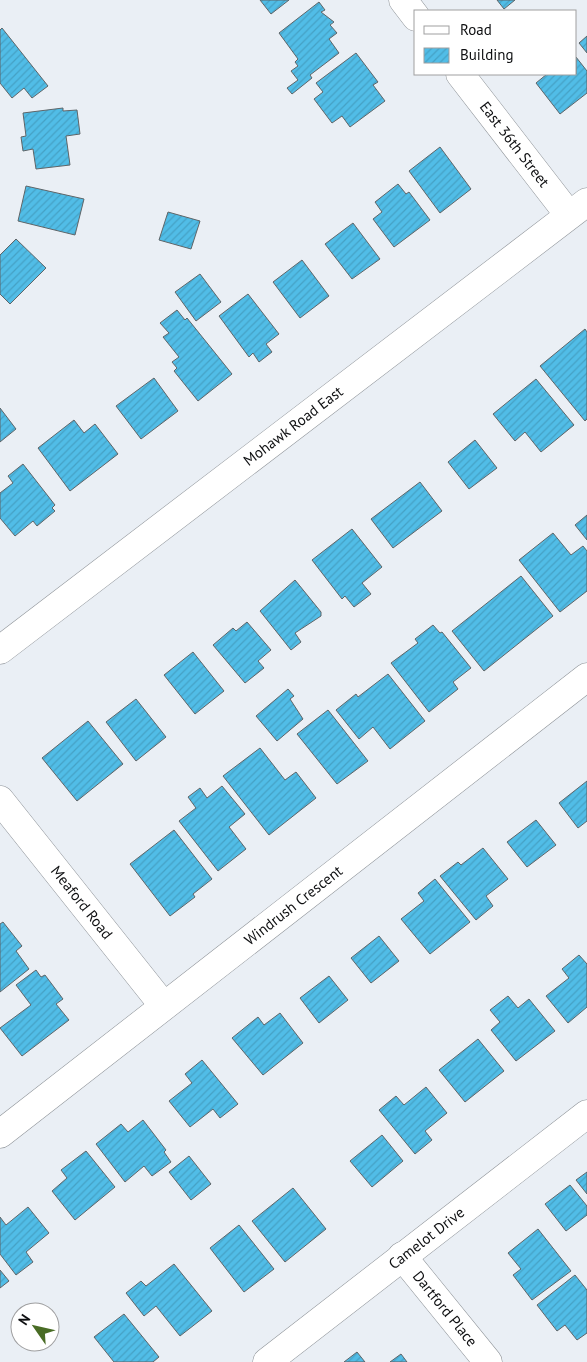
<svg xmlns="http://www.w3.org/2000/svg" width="587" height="1362" font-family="'PT Sans',sans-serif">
<defs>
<pattern id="building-hatch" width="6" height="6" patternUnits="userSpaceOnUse" patternTransform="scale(1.25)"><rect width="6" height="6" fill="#51bde7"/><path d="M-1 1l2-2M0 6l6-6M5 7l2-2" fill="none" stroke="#45a1c5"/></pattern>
</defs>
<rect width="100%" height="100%" fill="#eaeff5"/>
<g fill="url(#building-hatch)" stroke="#5f6568">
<polygon points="260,0 289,0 271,14"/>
<polygon points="497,0 515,0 504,9"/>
<polygon points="319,2 325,10 321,12 334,22 330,25 337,33 329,39 339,53 310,75 312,78 292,94 287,88 298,80 291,71 298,66 295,62 298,59 279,33"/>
<polygon points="2,28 48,86 32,98 24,88 12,98 0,83 0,30"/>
<polygon points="587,36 587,53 579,43"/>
<polygon points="356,53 378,82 373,85 385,101 350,127 342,116 332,123 314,99 323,92 316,83"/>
<polygon points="576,57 587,71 587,93 560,114 536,83 547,74 576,74"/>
<polygon points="63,108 63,111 77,110 80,134 66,136 70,165 36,169 33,149 23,151 21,137 26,136 23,113"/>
<polygon points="440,147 471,189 440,213 409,171"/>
<polygon points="398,184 406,194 409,192 430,220 394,247 373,219 382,212 375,202"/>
<polygon points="26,186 84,199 75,235 18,221"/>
<polygon points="168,212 200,221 191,249 159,240"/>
<polygon points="353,223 380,259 352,279 325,244"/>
<polygon points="16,239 46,268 10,304 0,294 0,255"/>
<polygon points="302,260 329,296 300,318 273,282"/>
<polygon points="200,274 221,302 196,321 175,292"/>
<polygon points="248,294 279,334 266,344 272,352 259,362 253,353 249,357 219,316"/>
<polygon points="177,310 185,320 187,318 232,374 198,401 174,371 177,368 172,362 179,357 163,337 169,333 160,323"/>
<polygon points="585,329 587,332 587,419 585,421 540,366"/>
<polygon points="154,378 178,411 141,439 116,406"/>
<polygon points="536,379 574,425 541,452 525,432 515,441 493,414"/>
<polygon points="0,408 16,429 0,442"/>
<polygon points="74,420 84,433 95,424 118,454 70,491 38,448"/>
<polygon points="475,440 497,468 469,489 448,462"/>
<polygon points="23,464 55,505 52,508 55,511 37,526 33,521 15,536 0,518 0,493 13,483 8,476"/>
<polygon points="420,482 442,511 393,548 371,519"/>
<polygon points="587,515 587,540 575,525"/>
<polygon points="352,529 382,567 362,583 371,594 354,607 345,596 342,599 312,560"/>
<polygon points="553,533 571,555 583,546 587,551 587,591 560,612 519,560"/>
<polygon points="521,576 553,616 484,671 452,631"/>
<polygon points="295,580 321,612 321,616 295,633 301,642 291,650 260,611"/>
<polygon points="247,622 271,650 258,661 264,668 245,683 213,645 233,628 236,631"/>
<polygon points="433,625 440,633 442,632 471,668 453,682 458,689 429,712 391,663 418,643 415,639"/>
<polygon points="193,652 224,691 195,714 164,675"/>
<polygon points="388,674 425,721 390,749 373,727 359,739 336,710 356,694 358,697"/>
<polygon points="288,689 294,696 290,699 303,719 277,741 256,716"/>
<polygon points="136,699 166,737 136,761 106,722"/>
<polygon points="328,710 368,761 337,784 297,734"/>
<polygon points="88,721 123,764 77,801 42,758"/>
<polygon points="260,748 285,780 296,772 316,798 269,835 223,776"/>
<polygon points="587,781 587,821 578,828 559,803"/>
<polygon points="222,786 245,814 229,827 246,849 218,871 179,821 196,808 188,797 200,788 207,798"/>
<polygon points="536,820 556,845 527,867 507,842"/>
<polygon points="174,830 212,879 193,894 195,897 170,916 130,864"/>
<polygon points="483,848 508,879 486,896 493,906 476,920 440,876 458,862 461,865"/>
<polygon points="435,879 470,922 430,954 401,919 424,901 418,893"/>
<polygon points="3,922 22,946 16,951 29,969 0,992 0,924"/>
<polygon points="379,936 399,961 371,983 351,958"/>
<polygon points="579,955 587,964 587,1007 568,1023 546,996 569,978 562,969"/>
<polygon points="36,970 41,977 45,975 63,999 56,1004 69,1020 22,1056 0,1028 31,1005 16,985"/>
<polygon points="329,976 348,1000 319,1023 300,998"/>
<polygon points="508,996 518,1008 529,999 555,1031 516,1061 491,1030 500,1022 490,1010"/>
<polygon points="280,1013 303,1043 263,1075 232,1038 258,1017 264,1025"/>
<polygon points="478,1039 504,1071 465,1102 439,1070"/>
<polygon points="202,1060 238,1104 220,1118 213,1109 190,1127 169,1101 192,1083 185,1074"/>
<polygon points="426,1087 447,1113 425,1131 432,1140 415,1154 379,1110 396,1096 404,1105"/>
<polygon points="143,1120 166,1150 164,1152 171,1162 152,1176 144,1166 125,1182 96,1144 121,1124 128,1132"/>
<polygon points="382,1135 403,1161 372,1187 350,1161"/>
<polygon points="86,1151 115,1187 75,1220 52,1191 67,1178 61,1170"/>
<polygon points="189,1156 211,1184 191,1200 169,1172"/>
<polygon points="587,1172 587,1194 576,1180"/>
<polygon points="570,1185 587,1206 587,1215 566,1231 545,1204"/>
<polygon points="293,1188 326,1229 285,1262 252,1221"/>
<polygon points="28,1207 49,1233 26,1252 33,1262 16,1275 0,1254 0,1217 6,1225"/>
<polygon points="239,1225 274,1269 244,1292 210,1248"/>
<polygon points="538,1229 571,1271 532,1300 513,1275 521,1269 508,1253"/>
<polygon points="174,1264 212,1311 180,1336 156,1306 144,1316 126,1293 141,1281 146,1286"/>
<polygon points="0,1270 9,1281 0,1288"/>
<polygon points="575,1275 587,1290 587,1333 577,1340 565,1325 557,1331 537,1305"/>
<polygon points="124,1314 159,1357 153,1362 114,1362 94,1337"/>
<polygon points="357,1352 365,1362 344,1362"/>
<polygon points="401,1354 407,1362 390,1362"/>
</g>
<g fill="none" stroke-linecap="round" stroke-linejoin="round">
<g stroke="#8e9398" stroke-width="29">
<g id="minor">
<polyline points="403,0 416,17"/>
<path id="s1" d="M 460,74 L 569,215"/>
<path id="s2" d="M 0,800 L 163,1005"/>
<path id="s3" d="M 0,1134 L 587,677"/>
<path id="s4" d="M 402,1256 L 488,1362"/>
<path id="s5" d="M 267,1362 L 587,1114"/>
</g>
</g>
<g stroke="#8e9398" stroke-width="29">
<g id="secondary">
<path id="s6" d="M 0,650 L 587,202"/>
</g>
</g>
<use href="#minor" stroke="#fff" stroke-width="28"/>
<use href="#secondary" stroke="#fff" stroke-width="28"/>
</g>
<g text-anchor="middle" stroke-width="5" stroke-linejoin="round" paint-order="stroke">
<g font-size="15" fill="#0e0f11" stroke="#fff">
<text dy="5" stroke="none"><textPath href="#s1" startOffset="89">East 36th Street</textPath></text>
<text dy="5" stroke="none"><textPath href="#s6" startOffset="369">Mohawk Road East</textPath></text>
<text dy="5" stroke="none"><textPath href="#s2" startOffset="131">Meaford Road</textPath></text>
<text dy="5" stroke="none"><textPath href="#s3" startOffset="372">Windrush Crescent</textPath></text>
<text dy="5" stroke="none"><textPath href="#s5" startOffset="202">Camelot Drive</textPath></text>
<text dy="5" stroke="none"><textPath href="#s4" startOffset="68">Dartford Place</textPath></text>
</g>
</g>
<rect x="414" y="10" width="162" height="65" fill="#ffffff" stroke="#9f9fa0"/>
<rect x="424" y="26" width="25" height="8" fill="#ffffff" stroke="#9f9fa0"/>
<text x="460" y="35" font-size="15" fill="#0e0f11">Road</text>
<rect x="424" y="48" width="25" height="15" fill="url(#building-hatch)" stroke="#9f9fa0"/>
<text x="460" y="60" font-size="15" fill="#0e0f11">Building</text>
<g transform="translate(35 1327) rotate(304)"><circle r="24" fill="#ffffff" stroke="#9f9fa0"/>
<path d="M0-4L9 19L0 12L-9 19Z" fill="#496c25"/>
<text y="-8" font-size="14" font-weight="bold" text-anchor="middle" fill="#0e0f11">N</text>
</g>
</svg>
